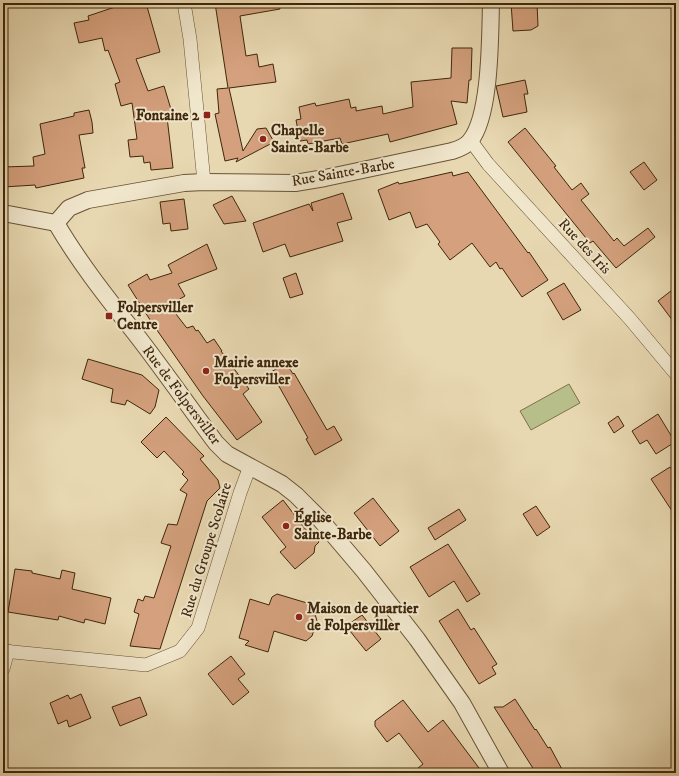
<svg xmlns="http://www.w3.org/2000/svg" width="679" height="776" font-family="'IM FELL DW Pica',serif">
<rect width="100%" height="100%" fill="#e8d8b1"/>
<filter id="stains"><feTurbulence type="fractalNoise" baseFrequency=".005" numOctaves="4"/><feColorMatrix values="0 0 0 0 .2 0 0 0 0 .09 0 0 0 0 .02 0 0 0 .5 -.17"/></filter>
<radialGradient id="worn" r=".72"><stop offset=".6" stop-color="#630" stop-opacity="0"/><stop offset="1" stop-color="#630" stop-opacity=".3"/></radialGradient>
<polygon fill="#b8be8a" stroke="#7c724a" points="569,384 580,403 531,430 520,411"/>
<g fill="#d4a07d" stroke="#3f270b">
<polygon points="121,3 146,3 160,52 136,59 148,91 164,86 173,116 167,117 173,168 151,170 150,162 144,163 143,156 130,157 128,140 137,139 132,103 121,106 115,84 120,82 108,50 105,51 102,38 79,43 74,23 89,20 88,16 121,5"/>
<polygon points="215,3 279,3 280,9 240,16 246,56 257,54 259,67 273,64 276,82 229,88 243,151 257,129 266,128 274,142 236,162 238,158 225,161 215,114 219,113 217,89 228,88"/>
<polygon points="511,3 537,3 538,26 531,30 513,31"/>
<polygon points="452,48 472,48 471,80 469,80 467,103 451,101 457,124 390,142 388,134 342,144 340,138 308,144 307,140 300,141 296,120 301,119 299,107 315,103 316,106 349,99 351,108 356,107 356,111 382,106 383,114 413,107 411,82 451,78"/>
<polygon points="525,80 528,94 524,94 527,112 503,117 496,86"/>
<polygon points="89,110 92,122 93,133 79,135 85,168 82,168 84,178 36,188 35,185 3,187 3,167 34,166 33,157 45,154 40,124 74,116 74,113"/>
<polygon points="525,128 556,166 554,167 572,190 581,183 589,194 581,200 614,241 617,238 624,246 648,228 655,237 616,268 593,241 590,243 508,142"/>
<polygon points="644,162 657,180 644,190 630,172"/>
<polygon points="452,172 453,176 468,172 528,253 529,252 548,280 522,297 502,268 500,269 496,262 490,267 472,243 450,260 438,244 440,242 427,224 416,228 410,212 389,220 378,190 398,182 399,184"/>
<polygon points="343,193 352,219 337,223 343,241 290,257 285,244 263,252 253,223 309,204 313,211 311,203"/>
<polygon points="232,196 246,221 224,224 213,205"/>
<polygon points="184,199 188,229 171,231 170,223 163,224 160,202"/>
<polygon points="207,244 217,269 178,284 185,296 169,305 186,327 187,328 193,326 196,331 198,330 207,343 214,339 222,351 221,351 249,389 243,394 262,422 237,440 203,396 152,323 128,285 147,274 150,280 172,273 168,265"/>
<polygon points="296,273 303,294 290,298 283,278"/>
<polygon points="564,283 581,310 563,320 547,293"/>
<polygon points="676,287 676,325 658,301"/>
<polygon points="88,359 142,375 159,390 155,407 150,414 127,400 125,405 111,402 113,389 82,379"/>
<polygon points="286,363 293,374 294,373 327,430 334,426 342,440 315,455 306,439 308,438 271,372"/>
<polygon points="658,414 675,442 656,454 647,440 640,444 632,431"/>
<polygon points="618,416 624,426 614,433 608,423"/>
<polygon points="166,417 204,456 200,459 218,480 220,488 207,501 160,649 130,646 139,614 134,612 138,599 143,601 145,596 154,598 171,546 161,543 168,524 177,525 187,494 180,490 188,480 182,474 184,472 164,451 157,458 141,442"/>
<polygon points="670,467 676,476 676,517 651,479"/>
<polygon points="373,498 399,531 380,546 354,513"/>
<polygon points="283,500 310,535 314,535 319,542 315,546 314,553 295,569 280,552 286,547 262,517"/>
<polygon points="536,506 550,527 537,536 523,514"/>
<polygon points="459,509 466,520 435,540 428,528"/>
<polygon points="448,544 480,594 467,602 454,581 429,597 410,567"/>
<polygon points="15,569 32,571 32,573 60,579 62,570 75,573 72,589 111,598 105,624 85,619 84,623 59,616 58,620 8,612"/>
<polygon points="277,594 317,606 315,614 317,621 312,636 306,641 274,631 268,652 245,645 249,641 239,638 250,599 269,605 272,597"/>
<polygon points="458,609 471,630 474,628 497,664 492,667 496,674 479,684 439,621"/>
<polygon points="362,615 381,639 366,651 346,626"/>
<polygon points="231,656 245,674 238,679 249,692 233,705 208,674"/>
<polygon points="81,694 91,718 69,727 67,720 58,724 50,703 68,695 70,699"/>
<polygon points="140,697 147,715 120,726 112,707"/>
<polygon points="515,699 535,730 536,729 548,748 550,747 564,773 536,773 494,707 503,707"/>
<polygon points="403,700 428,732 443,720 479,768 473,773 412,773 423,764 399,733 387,742 375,726 375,721"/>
</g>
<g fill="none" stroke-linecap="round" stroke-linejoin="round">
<g stroke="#695334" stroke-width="14">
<g id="minor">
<polyline points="184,3 190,39 204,182"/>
<polyline points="471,141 488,164 630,319 676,374"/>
<polyline points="3,651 146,665 180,651 198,628 240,493 250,466"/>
<polyline points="3,669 8,651"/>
</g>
</g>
<g stroke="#695334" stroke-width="18">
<g id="tertiary">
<polyline points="3,213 56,223"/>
<path d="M 56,223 C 80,264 109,300 138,337 C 165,372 190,408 216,443 L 227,454 L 282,484 L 296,495 L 319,518 L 364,571 L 417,639 L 462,703 L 501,773"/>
<path d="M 56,223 L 69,208 L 88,200 L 184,183 L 204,182 L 295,183 L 325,178 L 452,151 C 459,149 466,146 470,141 C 491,116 490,35 491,3"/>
</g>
</g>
<use href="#minor" stroke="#f0e6cc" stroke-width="13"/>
<use href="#tertiary" stroke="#f0e6cc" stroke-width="16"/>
</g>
<g fill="#8f2418" stroke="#f0e6cc" stroke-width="1.5">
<rect x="203" y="111" width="8" height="8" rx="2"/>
<circle cx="263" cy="139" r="4"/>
<rect x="105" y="312" width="8" height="8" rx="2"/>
<circle cx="206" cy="371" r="4"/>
<circle cx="286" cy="526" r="4"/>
<circle cx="299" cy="617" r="4"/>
</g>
<g text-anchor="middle" stroke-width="4" stroke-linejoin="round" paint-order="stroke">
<g font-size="15" font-weight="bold" fill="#3f270b" stroke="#f0e6cc" text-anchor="start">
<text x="199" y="120" text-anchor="end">Fontaine 2</text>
<text x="271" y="135">Chapelle<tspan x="271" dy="17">Sainte-Barbe</tspan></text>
<text x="117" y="312">Folpersviller<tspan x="117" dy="17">Centre</tspan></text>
<text x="214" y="367">Mairie annexe<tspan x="214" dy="17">Folpersviller</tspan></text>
<text x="294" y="522">Église<tspan x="294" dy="17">Sainte-Barbe</tspan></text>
<text x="307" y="613">Maison de quartier<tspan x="307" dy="17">de Folpersviller</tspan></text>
</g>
<g font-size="15" fill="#3f270b" stroke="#f0e6cc">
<text transform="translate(343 172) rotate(-10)" y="5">Rue Sainte-Barbe</text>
<text transform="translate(585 246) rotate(47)" y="5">Rue des Iris</text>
<text transform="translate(182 395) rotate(53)" y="5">Rue de Folpersviller</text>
<text transform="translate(206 550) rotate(-73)" y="5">Rue du Groupe Scolaire</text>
</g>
</g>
<rect width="679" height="776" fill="none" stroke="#e8d8b1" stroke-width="16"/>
<rect x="4" y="4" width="671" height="768" fill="none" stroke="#3f270b" stroke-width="2"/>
<rect x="8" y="8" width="663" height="760" fill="none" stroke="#3f270b"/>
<rect width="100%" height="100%" filter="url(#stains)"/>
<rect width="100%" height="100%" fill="url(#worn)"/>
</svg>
